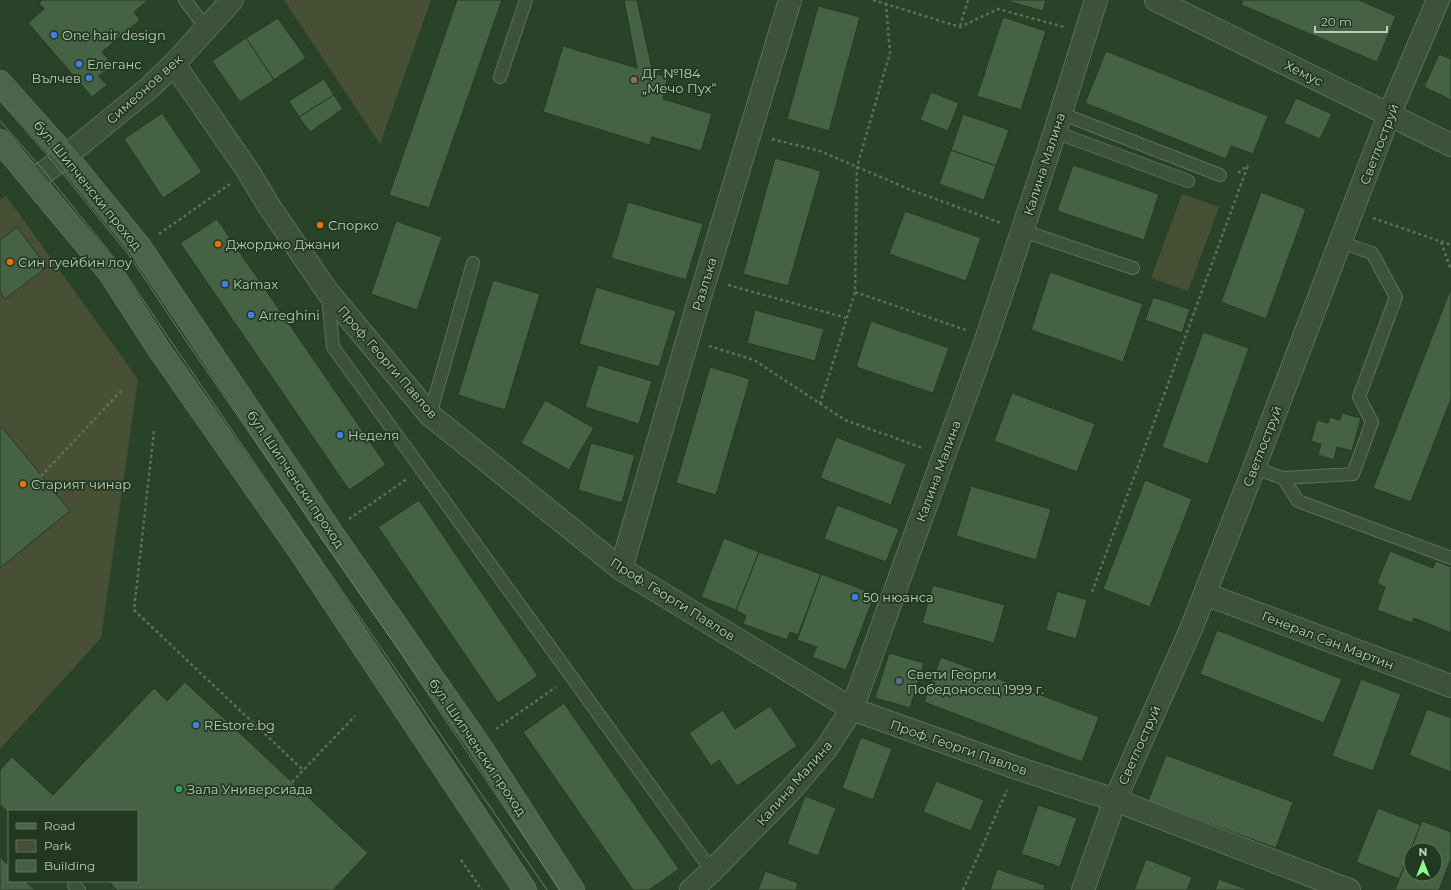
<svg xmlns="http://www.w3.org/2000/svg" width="1451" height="890" font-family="Montserrat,sans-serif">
<rect width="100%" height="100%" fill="#294328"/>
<g fill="#474f35">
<polygon points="284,0 431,0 380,144"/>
<polygon points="1182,194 1219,207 1188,291 1151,278"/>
<polygon points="6,196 138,379 101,638 0,749 0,568 70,511 2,427 0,429 0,199"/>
</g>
<g fill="#456244" stroke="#243a23" fill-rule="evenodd">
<polygon points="42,0 148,0 134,12 140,20 102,52 113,65 99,76 107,85 92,97 28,23 44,9 39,3"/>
<polygon points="457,0 502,0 429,208 389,195"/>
<polygon points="624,0 637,0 653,73 668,77 663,99 712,114 701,151 652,137 650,145 543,112 563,46 637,68"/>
<polygon points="1007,0 1046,0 1043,11 1007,1"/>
<polygon points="1243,0 1359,0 1396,16 1377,62 1241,5"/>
<polygon points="818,6 860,17 829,131 787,119"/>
<polygon points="1003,17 1046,31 1021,110 977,96"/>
<polygon points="278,18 306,58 274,80 246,38"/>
<polygon points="246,38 274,80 240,102 212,61"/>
<polygon points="1106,51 1268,116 1253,154 1231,146 1226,159 1085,103"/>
<polygon points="1439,54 1451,59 1451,100 1424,87"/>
<polygon points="324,79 334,95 299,117 289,101"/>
<polygon points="931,92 959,103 948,131 920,120"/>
<polygon points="334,95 343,109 310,132 299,117"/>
<polygon points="1296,98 1332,114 1320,139 1284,123"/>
<polygon points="162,113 202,172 163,198 124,139"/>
<polygon points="963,114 1009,130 996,166 951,150"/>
<polygon points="951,150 996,166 984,200 939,184"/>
<polygon points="775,158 821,171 788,286 743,274"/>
<polygon points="1073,165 1159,194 1144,240 1057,211"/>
<polygon points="1261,192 1306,209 1266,319 1221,302"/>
<polygon points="628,202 703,224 686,280 611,258"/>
<polygon points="905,211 981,238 966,281 889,254"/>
<polygon points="217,219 386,465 349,490 180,243"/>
<polygon points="396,221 442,237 417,310 371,294"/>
<polygon points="17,227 47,267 5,299 0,292 0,240"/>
<polygon points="1050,272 1143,304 1123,362 1031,330"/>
<polygon points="493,280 540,294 505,410 458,395"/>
<polygon points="596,287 676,311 659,367 579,344"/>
<polygon points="1451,288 1451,399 1411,502 1373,488"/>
<polygon points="1153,297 1190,309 1182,333 1145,320"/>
<polygon points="755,310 824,329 815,361 747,343"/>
<polygon points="871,321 949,348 933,393 856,367"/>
<polygon points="1203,332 1249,348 1208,464 1162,447"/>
<polygon points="598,365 652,381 639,424 585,407"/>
<polygon points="710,367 750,379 716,495 676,483"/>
<polygon points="1012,393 1095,424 1077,472 994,441"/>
<polygon points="545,400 594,428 569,470 521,443"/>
<polygon points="1342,413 1361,418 1352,451 1337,447 1334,460 1318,455 1321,444 1311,441 1317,420 1328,423 1330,417 1340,420"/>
<polygon points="2,427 70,511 0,568 0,429"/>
<polygon points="836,437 906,464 891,505 820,478"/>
<polygon points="591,443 635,455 622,503 578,490"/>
<polygon points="1145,480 1192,499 1150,607 1103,589"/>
<polygon points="971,486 1051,509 1036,560 956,536"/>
<polygon points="419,500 538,676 498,703 378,527"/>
<polygon points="837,505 899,529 886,562 824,539"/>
<polygon points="724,538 759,552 736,610 701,597"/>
<polygon points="1390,551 1433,568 1436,561 1451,567 1451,633 1414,618 1412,623 1377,610 1385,587 1377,583"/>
<polygon points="759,552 821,574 798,635 790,632 787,640 743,624 746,616 736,610"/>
<polygon points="821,574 875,594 846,670 812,657 817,647 797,640"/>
<polygon points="933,585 1005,605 994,643 922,623"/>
<polygon points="1057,591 1087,600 1076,639 1046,630"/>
<polygon points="1217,630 1342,679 1324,723 1200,674"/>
<polygon points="889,653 924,663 910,708 875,698"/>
<polygon points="941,657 1099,717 1082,762 924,702"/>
<polygon points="1361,679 1401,694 1373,771 1332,756"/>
<polygon points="185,682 368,853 333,890 117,890 108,881 137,881 137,811 9,811 9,813 0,805 0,770 12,757 53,795 154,688 167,701"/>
<polygon points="564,703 679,869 649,890 633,890 523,732"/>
<polygon points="770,706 797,746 737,786 719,760 711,766 689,733 723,710 735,729"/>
<polygon points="1427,709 1451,718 1451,772 1409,755"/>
<polygon points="861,737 892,749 873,800 842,788"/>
<polygon points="1166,755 1293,802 1276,848 1148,801"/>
<polygon points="936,781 984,800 971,831 923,812"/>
<polygon points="805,796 836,808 818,856 787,844"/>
<polygon points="1038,805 1077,818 1060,867 1021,854"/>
<polygon points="1378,808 1421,825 1399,879 1356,862"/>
<path d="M 1422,821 L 1451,832 L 1451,859 L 1439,890 L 1395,890 ZM 1411,850 L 1435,850 L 1435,874 L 1411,874 Z"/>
<polygon points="0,857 9,866 9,881 25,881 35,890 0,890"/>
<polygon points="1146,859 1192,877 1187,890 1134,890"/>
<polygon points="997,869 1045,885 1044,890 990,890"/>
<polygon points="765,871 798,883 796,890 758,890"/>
<polygon points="1219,879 1249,890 1215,890"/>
</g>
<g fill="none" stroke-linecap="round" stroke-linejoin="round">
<g stroke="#5b705a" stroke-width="14">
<g id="lane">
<polyline points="185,0 206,28"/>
<polyline points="500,77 526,0"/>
<polyline points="1060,113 1220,175"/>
<polyline points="1055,132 1188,181"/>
<polyline points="1023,231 1133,268"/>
<polyline points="328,296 333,347 712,871"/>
<polyline points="430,415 473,263"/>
<polyline points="1254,468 1283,478 1298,501 1451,558"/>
<polyline points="1283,478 1353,474 1372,422 1359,397 1396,297 1372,253 1340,242"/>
<polyline points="74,885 79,890"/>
</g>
</g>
<g stroke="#5b705a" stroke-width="24">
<g id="street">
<polyline points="1156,0 1451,145"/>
<polyline points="174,64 248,171 269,206 327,291 430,415 621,569 852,709 1017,768 1115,800 1349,890"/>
<polyline points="34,180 66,156 149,88 174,64 232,0"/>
<polyline points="621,569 695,314 790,0"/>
<polyline points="1205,594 1451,686"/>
<polyline points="691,890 712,871 790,791 826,749 852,709 987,337 1055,132 1096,0"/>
<polyline points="1083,890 1115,800 1191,629 1254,468 1352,211 1389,115 1438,0"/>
</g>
</g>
<g stroke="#5b705a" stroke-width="24">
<g id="secondary">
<polyline points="0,82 66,156 140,247 331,532 478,743 573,890"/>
<polyline points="0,141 109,272 158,348 301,553 525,890"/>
</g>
</g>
<g stroke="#616d56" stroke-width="2.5" stroke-dasharray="3 3" stroke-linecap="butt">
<polyline points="873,0 960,27 998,9 1064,27"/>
<polyline points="960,26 968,0"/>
<polyline points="772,139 820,151 911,190 1001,223"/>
<polyline points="1238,173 1248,165"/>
<polyline points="1373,218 1451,245"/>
<polyline points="159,234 230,184"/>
<polyline points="1441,242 1451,270"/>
<polyline points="728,285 847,318"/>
<polyline points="855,292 966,330"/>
<polyline points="709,346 754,360 845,420 923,448"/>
<polyline points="820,404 855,292 857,167 890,53 886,4"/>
<polyline points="154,431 134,610 303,770"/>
<polyline points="41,476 123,389"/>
<polyline points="349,519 407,479"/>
<polyline points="1092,592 1248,165"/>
<polyline points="496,729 556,687"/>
<polyline points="292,782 355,716"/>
<polyline points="461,860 482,890"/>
<polyline points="963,890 1007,790"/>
</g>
<use href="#lane" stroke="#3d523c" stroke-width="12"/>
<use href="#street" stroke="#3d523c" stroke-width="22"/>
<use href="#secondary" stroke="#4a654a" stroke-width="22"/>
<g stroke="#668065" stroke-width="1">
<polyline points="0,101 55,164 129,255 180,332 402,655 560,890"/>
<polyline points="0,121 45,172 119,264 170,340 547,890"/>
</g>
</g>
<g fill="#3f7fe0" stroke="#223821" stroke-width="1.5">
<circle cx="54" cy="35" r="4"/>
<circle cx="79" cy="64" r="4"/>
<circle cx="89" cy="78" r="4"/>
<circle cx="225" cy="284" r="4"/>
<circle cx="251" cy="315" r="4"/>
<circle cx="340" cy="435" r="4"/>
<circle cx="855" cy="597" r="4"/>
<circle cx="196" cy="725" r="4"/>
</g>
<circle fill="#8d6e63" stroke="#223821" stroke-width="1.5" cx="634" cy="80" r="4"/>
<g fill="#e8710a" stroke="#223821" stroke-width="1.5">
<circle cx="320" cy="225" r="4"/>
<circle cx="218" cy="244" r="4"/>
<circle cx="10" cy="262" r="4"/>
<circle cx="23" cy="484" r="4"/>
</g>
<circle fill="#5c6f8a" stroke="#223821" stroke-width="1.5" cx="899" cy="681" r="4"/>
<circle fill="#2e9e5b" stroke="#223821" stroke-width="1.5" cx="179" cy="789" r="4"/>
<g text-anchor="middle" stroke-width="3.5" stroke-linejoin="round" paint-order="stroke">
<g font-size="13" fill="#baccb9" stroke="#223821" text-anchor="start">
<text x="62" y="40">One hair design</text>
<text x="87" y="69">Елеганс</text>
<text x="642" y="78">ДГ №184<tspan x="642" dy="15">„Мечо Пух“</tspan></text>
<text x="81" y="83" text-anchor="end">Вълчев</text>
<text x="328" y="230">Спорко</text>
<text x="226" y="249">Джорджо Джани</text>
<text x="18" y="267">Син гуейбин лоу</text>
<text x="233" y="289">Kamax</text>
<text x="259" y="320">Arreghini</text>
<text x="348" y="440">Неделя</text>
<text x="31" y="489">Старият чинар</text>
<text x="863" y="602">50 нюанса</text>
<text x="907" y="679">Свети Георги<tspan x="907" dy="15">Победоносец 1999 г.</tspan></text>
<text x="204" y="730">REstore.bg</text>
<text x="187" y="794">Зала Универсиада</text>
</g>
<g font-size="13" fill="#baccb9" stroke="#223821">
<text transform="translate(1304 73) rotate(26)" y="5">Хемус</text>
<text transform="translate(144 89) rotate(-42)" y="5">Симеонов век</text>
<text transform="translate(1379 144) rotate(-69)" y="5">Светлоструй</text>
<text transform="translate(1044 164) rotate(-72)" y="5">Калина Малина</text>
<text transform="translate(88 185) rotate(51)" y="5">бул. Шипченски проход</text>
<text transform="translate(704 284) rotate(-73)" y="5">Разлъка</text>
<text transform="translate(388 362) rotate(49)" y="5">Проф. Георги Павлов</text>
<text transform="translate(1262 446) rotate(-69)" y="5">Светлоструй</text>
<text transform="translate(938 471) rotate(-70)" y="5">Калина Малина</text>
<text transform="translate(296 479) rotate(56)" y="5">бул. Шипченски проход</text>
<text transform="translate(673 599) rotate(32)" y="5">Проф. Георги Павлов</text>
<text transform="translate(1328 640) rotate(21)" y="5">Генерал Сан Мартин</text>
<text transform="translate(1139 745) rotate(-66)" y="5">Светлоструй</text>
<text transform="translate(478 747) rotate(56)" y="5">бул. Шипченски проход</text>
<text transform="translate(959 747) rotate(19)" y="5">Проф. Георги Павлов</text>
<text transform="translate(794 783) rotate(-49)" y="5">Калина Малина</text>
</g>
</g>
<rect x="8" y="810" width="130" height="72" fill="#223821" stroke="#5f735e"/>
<rect x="16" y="823" width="20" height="6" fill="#4a654a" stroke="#5f735e"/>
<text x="44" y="830" font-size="12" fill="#baccb9">Road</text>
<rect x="16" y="840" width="20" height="12" fill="#474f35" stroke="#5f735e"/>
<text x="44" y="850" font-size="12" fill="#baccb9">Park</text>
<rect x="16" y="860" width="20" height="12" fill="#456244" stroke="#5f735e"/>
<text x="44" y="870" font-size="12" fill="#baccb9">Building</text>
<g transform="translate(1423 862)"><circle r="19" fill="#223821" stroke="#5f735e"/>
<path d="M0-3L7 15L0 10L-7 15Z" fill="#95f694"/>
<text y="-6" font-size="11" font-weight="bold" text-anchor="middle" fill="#baccb9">N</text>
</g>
<path d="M1315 26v6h72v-6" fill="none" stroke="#baccb9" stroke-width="2"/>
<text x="1321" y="26" font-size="12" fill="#baccb9" stroke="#223821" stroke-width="3" paint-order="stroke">20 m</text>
</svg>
